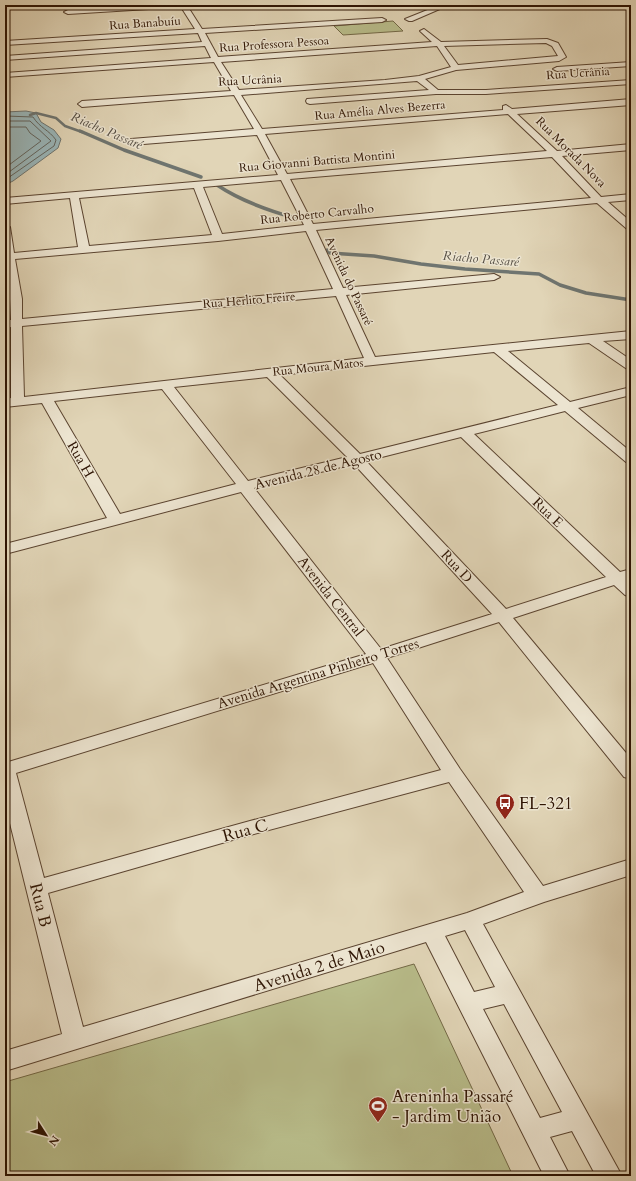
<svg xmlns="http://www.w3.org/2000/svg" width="636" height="1181" font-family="Cardo,serif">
<rect width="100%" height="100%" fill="#e1d5b7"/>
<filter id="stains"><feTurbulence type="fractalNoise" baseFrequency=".005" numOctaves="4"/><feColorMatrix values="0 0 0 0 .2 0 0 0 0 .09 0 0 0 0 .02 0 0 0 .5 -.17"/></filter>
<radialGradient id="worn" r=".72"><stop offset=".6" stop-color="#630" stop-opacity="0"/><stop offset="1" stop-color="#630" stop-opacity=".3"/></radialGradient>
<g fill="#b8bc8a" stroke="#736846">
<polygon points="393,21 403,31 343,35 334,26"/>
<polygon points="414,964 513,1176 5,1176 5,1082"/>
</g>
<polygon fill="#9ab6b9" stroke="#6f7570" points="26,111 36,113 41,122 54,130 61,139 58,148 13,181 5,185 5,112"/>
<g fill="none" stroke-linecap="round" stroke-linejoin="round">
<g stroke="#64655e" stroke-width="1">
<path d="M 5,116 L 33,117 C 40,128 49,130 56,140 L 54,146 L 5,180"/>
<polyline points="5,121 30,121 51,141 5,175"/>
<polyline points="5,127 26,127 30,133 41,141 5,168"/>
</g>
<polyline stroke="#6f7570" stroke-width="2.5" points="30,115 36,113 56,118 65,126 82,132"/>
<g stroke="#6f7570" stroke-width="3.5">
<polyline points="80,131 124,150 201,177"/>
<path d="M 217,185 C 241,201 267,210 295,218"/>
<polyline points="327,250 330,253 374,256 421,264 465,269 539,274 560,285 586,293 631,300"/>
</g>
<g stroke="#5b4430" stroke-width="2">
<g id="street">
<path d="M 151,5 L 190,5 L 188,7 L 202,29 L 382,18 L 386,20 L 382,22 L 205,33 L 218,57 L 432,42 L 420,31 L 424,29 L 441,42 L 547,39 L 558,43 L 566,57 L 559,61 L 456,70 L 425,79 L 438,90 L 486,90 L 631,80 L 631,84 L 486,94 L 436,94 L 310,104 L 307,103 L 306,101 L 307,99 L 429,90 L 417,81 L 241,95 L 262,129 L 503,110 L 503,106 L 506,105 L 512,109 L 631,99 L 631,105 L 517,114 L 557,151 L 631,144 L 631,150 L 562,156 L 601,197 L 631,194 L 631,200 L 608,202 L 631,222 L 631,230 L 627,229 L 597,203 L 316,230 L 343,288 L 494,274 L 500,277 L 494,280 L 346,295 L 375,357 L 631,331 L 631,339 L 603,341 L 631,360 L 631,370 L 627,369 L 589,343 L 508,351 L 570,402 L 631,387 L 631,395 L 578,408 L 631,452 L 631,463 L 626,462 L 565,411 L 474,434 L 620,572 L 631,569 L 631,579 L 628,580 L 631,583 L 631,597 L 625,595 L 614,585 L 513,618 L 631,759 L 631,779 L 624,777 L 499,622 L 387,658 L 460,769 L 543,886 L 631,859 L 631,875 L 544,902 L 483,924 L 622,1176 L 596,1176 L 572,1131 L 550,1137 L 570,1176 L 544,1176 L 426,942 L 5,1071 L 5,1051 L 62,1034 L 5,803 L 5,763 L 366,654 L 241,492 L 5,554 L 5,544 L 107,518 L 42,403 L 5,407 L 5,399 L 11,398 L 11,327 L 5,328 L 5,320 L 11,320 L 10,299 L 5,263 L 5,224 L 10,227 L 14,253 L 78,247 L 70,198 L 5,204 L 5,198 L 278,175 L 257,135 L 131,145 L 126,142 L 131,139 L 254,129 L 234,95 L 82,107 L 78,104 L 82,101 L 231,91 L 214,62 L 5,77 L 5,73 L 211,58 L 205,46 L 5,60 L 5,56 L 202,42 L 198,33 L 5,45 L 5,41 L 195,29 L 181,7 L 68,14 L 64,12 L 68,10 ZM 546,43 L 552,46 L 558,56 L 458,65 L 444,46 ZM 437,46 L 451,67 L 419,76 L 385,80 L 239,90 L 221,62 ZM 508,114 L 547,151 L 287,174 L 265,134 ZM 552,157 L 591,198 L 313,224 L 290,179 ZM 281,180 L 304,225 L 222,234 L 203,187 ZM 194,188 L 212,235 L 89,246 L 79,198 ZM 306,231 L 333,289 L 22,319 L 22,299 L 15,259 L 218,241 ZM 336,296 L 364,358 L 24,397 L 22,326 ZM 494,352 L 558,405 L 360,454 L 280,375 ZM 267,377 L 347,457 L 248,481 L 174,387 ZM 162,389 L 236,484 L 120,514 L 54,401 ZM 461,437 L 606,577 L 506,609 L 366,461 ZM 354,464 L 492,614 L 381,649 L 254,488 ZM 373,663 L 441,770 L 250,821 L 44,878 L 16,773 ZM 449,782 L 524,892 L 467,913 L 83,1027 L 48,893 L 250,835 ZM 465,930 L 495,987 L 474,992 L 445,936 ZM 504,1004 L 562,1112 L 540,1118 L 483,1009 Z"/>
<polygon points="440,5 449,5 412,21 409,21 405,19"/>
<polygon points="631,62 631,66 557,71 553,69 557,67"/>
</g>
</g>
<use href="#street" fill="#ece4d0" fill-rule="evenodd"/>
</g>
<defs>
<g id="bus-pin" transform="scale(1)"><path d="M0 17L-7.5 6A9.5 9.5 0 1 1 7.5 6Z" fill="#8f2418" stroke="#ece4d0"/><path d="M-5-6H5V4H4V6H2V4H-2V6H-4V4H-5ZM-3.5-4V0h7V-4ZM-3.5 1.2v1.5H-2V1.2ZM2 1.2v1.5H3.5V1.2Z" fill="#fff"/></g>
<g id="stadium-pin" transform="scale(1)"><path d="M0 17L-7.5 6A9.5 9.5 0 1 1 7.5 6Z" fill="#8f2418" stroke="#ece4d0"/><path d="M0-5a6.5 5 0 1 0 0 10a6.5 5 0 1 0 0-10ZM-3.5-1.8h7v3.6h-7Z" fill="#fff"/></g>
</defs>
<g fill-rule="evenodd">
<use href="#bus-pin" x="505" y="803"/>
<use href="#stadium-pin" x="378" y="1106"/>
</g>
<g text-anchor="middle" stroke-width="3" stroke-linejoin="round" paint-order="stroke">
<g font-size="12" fill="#2e1403" stroke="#ece4d0">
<text transform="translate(145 23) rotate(-4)" y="4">Rua Banabuíu</text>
<text transform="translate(274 44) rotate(-4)" y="4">Rua Professora Pessoa</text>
<text transform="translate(578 73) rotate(-4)" y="4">Rua Ucrânia</text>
<text transform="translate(250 80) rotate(-3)" y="4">Rua Ucrânia</text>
<text transform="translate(380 110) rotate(-5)" y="4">Rua Amélia Alves Bezerra</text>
<text transform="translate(571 152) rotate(45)" y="4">Rua Morada Nova</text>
<text transform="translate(317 161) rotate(-5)" y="4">Rua Giovanni Battista Montini</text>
<text transform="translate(317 214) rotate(-6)" y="4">Rua Roberto Carvalho</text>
<text transform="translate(349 281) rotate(65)" y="4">Avenida do Passaré</text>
<text transform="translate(249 300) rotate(-5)" y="4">Rua Herlito Freire</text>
<text transform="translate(318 367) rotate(-6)" y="4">Rua Moura Matos</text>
</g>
<g font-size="13" font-style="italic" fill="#544d43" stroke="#ece4d0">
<text transform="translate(107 130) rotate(23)" y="5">Riacho Passaré</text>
<text transform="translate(481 258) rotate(5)" y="5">Riacho Passaré</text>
</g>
<g font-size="14" fill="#2e1403" stroke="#ece4d0">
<text transform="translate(81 459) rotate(60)" y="5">Rua H</text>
<text transform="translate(318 469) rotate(-14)" y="5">Avenida 28 de Agosto</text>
<text transform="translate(548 512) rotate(44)" y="5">Rua E</text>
<text transform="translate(457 566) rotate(47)" y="5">Rua D</text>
<text transform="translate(331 596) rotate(52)" y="5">Avenida Central</text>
<text transform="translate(318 673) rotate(-17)" y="5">Avenida Argentina Pinheiro Torres</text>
</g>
<g font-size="17" fill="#2e1403" stroke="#ece4d0" text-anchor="start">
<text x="519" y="809">FL-321</text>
<text x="392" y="1102">Areninha Passaré<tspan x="392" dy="20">- Jardim União</tspan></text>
</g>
<g font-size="17" fill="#2e1403" stroke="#ece4d0">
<text transform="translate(245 830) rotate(-15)" y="6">Rua C</text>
<text transform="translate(41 905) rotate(76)" y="6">Rua B</text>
<text transform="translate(319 966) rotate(-17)" y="6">Avenida 2 de Maio</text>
</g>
</g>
<rect width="636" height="1181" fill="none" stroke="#e1d5b7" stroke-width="20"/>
<rect x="6" y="6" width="624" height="1169" fill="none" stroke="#2e1403" stroke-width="2"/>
<rect x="10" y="10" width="616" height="1161" fill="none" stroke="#2e1403"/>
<g transform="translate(46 1135) rotate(126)" stroke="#ece4d0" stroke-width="3" paint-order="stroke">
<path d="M0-3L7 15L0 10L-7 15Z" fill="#2e1403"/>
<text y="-6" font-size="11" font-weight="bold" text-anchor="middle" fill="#2e1403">N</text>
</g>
<rect width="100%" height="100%" filter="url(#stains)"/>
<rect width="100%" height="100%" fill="url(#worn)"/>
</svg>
